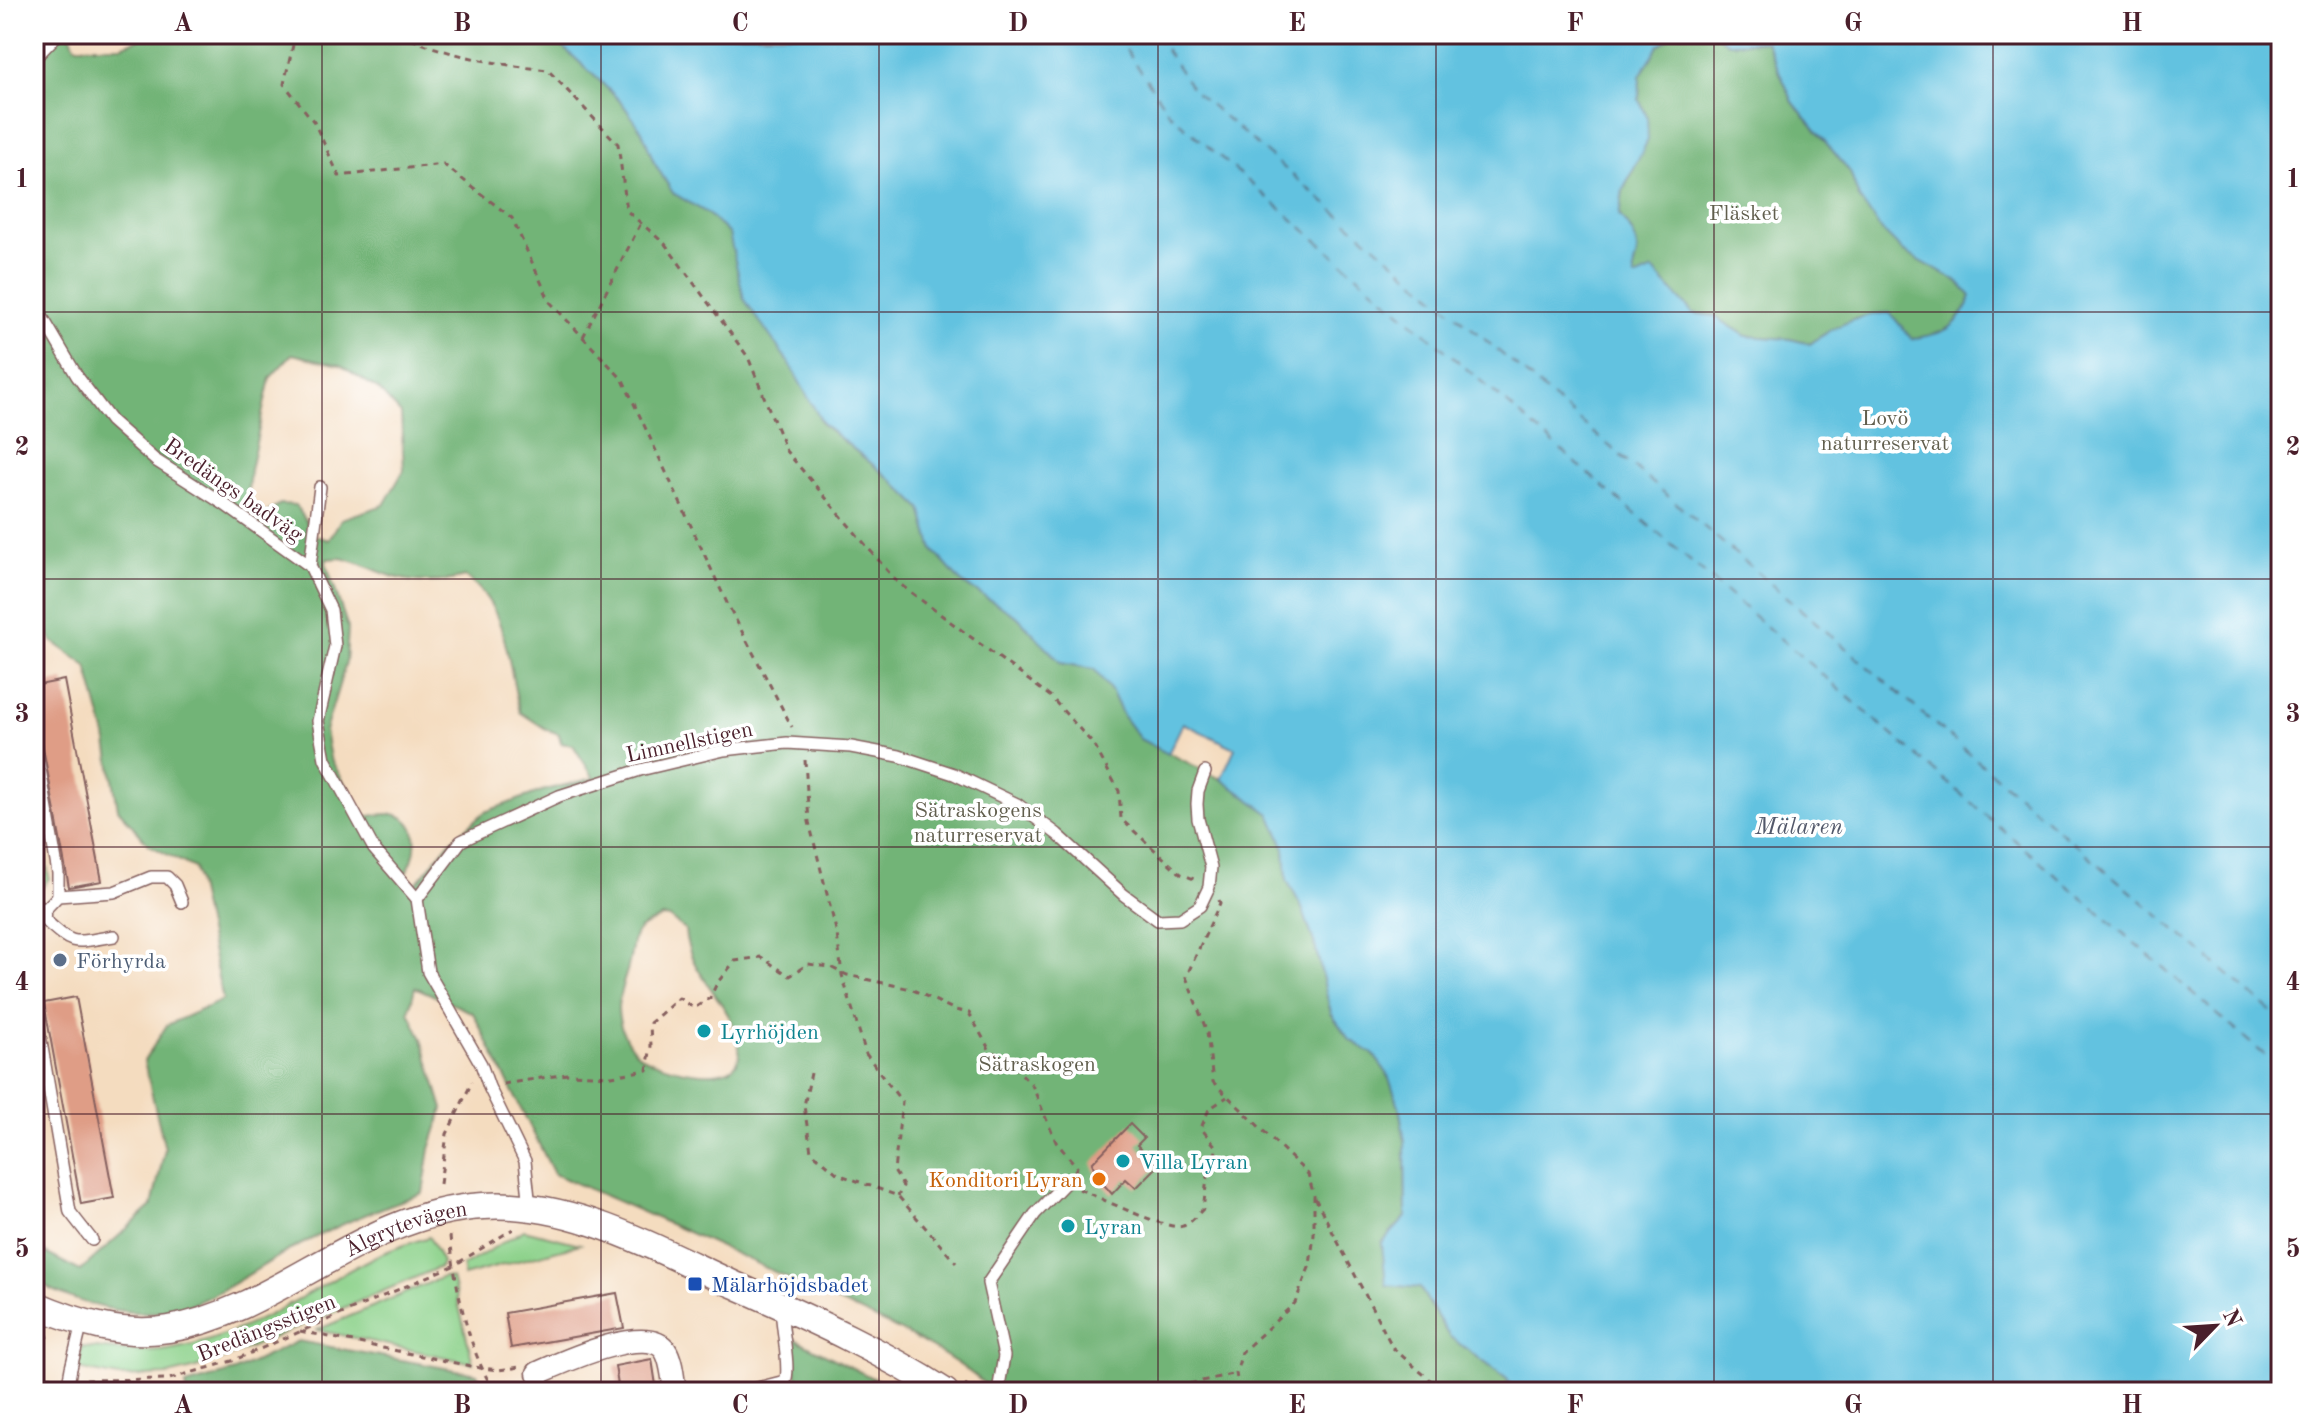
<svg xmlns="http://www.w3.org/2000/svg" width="2315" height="1426" font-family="'Old Standard TT',serif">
<rect width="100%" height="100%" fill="#fff"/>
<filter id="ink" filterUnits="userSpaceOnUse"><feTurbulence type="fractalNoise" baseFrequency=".0125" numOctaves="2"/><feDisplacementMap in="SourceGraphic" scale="16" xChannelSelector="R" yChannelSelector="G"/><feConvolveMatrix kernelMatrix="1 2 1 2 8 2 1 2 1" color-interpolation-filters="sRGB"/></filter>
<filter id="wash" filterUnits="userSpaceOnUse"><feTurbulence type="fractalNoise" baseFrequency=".006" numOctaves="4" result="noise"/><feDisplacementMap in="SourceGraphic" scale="32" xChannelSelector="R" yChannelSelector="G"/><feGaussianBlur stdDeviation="1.8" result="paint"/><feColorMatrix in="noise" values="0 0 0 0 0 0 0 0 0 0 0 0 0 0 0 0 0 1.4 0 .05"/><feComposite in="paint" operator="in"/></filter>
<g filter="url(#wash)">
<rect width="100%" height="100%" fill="#f4dcbf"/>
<g fill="#8dd28b" stroke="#6c785b" stroke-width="2">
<polygon points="34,788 49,878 42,888 36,884 44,871 34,864"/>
<polygon points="524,1230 580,1244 463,1276 463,1266"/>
<path d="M 429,1237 L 442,1262 L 440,1267 L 230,1356 L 193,1369 L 168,1375 L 119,1377 L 78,1369 L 82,1347 C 112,1349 143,1355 173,1349 C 246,1337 308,1291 372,1258 C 390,1249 410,1243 429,1237 Z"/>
<polygon points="443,1277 452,1278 473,1363 317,1330"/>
</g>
<g fill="#72b477" stroke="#5e6a51" stroke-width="2" fill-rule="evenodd">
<path d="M 34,34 L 70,34 L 75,46 L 121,46 L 153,34 L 522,34 L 540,43 L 562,46 L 599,80 L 622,103 L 642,131 L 654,162 L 673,193 L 707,213 L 729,234 L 772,337 L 810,396 L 822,424 L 892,480 L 921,508 L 933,550 L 961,582 L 1018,617 L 1061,663 L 1094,669 L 1112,692 L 1123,716 L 1140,739 L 1221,779 L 1270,813 L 1285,848 L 1287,880 L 1302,908 L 1315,945 L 1331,1013 L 1349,1039 L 1373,1054 L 1387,1073 L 1399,1106 L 1405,1142 L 1406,1217 L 1382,1243 L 1420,1288 L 1449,1336 L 1507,1379 L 1514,1392 L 994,1392 C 948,1349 884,1323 826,1296 C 736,1253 646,1213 554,1174 L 473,1013 L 415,987 L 409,1012 L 422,1039 L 443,1109 L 430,1149 L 423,1193 C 375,1209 333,1227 288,1251 C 257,1268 214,1299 180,1308 C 137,1321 71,1304 34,1279 L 34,1247 L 80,1271 L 152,1206 L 165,1149 L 144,1061 L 167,1025 L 223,1000 L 194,868 L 149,845 L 118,809 L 106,736 L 87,666 L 52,641 L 34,600 ZM 292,354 L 340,365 L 379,390 L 401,414 L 404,470 L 384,505 L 341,519 L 329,540 L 310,534 L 307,523 L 296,505 L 280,504 L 265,514 L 247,501 L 250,470 L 270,378 ZM 340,558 C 356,561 368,567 383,573 C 410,584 438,584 466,577 C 509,608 507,665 520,712 L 546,729 L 559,734 L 561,743 L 573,745 L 594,778 L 542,791 L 485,812 L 449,843 L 415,885 L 404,876 C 416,859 425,824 397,815 C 388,812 373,816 364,817 L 330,758 L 325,731 L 346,662 L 348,628 L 326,563 L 327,559 ZM 662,917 L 670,918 L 685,930 C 688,980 742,1007 739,1056 C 736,1089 651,1067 636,1052 C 625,1041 618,1023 618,1008 C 618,995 625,979 628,967 C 637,933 626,933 662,917 Z"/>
<path d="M 1674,34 L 1714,34 L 1729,43 L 1766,41 L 1793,102 L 1850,172 L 1859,198 L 1903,251 L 1958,282 L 1971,296 C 1959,329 1944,333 1912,339 L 1889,313 C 1860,313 1833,327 1810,344 L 1790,339 L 1746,336 L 1714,316 L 1693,313 L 1653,271 L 1635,279 C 1631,267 1636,263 1637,252 C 1637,237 1629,226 1619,215 L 1623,190 L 1633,172 L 1647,116 L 1639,100 L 1640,76 L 1658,46 Z"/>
<polygon points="789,1336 900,1392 787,1392 799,1389"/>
<polygon points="298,1341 477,1374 488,1392 187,1392 186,1385 235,1371"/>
</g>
<path fill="#62c2e0" stroke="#567086" stroke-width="2" d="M 522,34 L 1674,34 L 1658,46 L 1640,76 L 1639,100 L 1647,116 L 1648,140 L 1623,190 L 1619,215 C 1628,226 1637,236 1637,252 C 1636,263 1631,267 1635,278 L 1653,270 L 1693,313 L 1714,316 L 1746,336 L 1790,339 L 1810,344 C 1833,327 1860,313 1890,313 L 1912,339 C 1944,333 1960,329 1971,296 L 1958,282 L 1903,251 L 1879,227 L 1859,198 L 1850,172 L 1793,102 L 1766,41 L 1729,43 L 1714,34 L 2281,34 L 2281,1392 L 1514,1392 L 1507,1379 L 1449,1336 L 1420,1288 L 1386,1285 L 1382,1243 L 1406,1217 L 1405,1142 L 1399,1106 L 1387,1073 L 1373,1054 L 1349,1039 L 1331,1013 L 1315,945 L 1302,908 L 1287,880 L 1285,848 L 1270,814 L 1221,779 L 1235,748 L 1183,723 L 1168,754 L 1140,739 L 1123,716 L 1112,692 L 1094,669 L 1061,663 L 1018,617 L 961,582 L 933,550 L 921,508 L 892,480 L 823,424 L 789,363 L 744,299 L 729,234 L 707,213 L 673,193 L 654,162 L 642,131 L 622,103 L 599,80 L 562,46 L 540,43 Z"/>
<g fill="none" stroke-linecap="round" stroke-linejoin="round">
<g stroke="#52586a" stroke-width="2" stroke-dasharray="10 8" stroke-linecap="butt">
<polyline points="1116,34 1169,113 2281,1069"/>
<polyline points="1155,34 1193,90 2281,1020"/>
</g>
</g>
<g id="blocks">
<g fill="#df9d86">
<polygon points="64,680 102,881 69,887 34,699 34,686"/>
<polygon points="76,997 114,1198 81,1204 44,1003"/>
<polygon points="1130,1124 1144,1138 1137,1145 1158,1166 1136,1188 1126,1179 1112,1194 1098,1178 1092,1163"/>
<polygon points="617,1293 624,1328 511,1348 505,1313"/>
<polygon points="652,1359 657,1392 619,1392 615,1366"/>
</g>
</g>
</g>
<g filter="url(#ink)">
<use href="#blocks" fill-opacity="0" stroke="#86615f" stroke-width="2"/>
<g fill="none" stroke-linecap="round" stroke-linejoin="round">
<g stroke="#86615f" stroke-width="14">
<g id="service">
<polyline points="34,59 58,34"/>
<polyline points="34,303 77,376 111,421 155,460 224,504 310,566 331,610 335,646 318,721 325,759 374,849 417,899 428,972 481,1064 489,1087 525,1161 530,1207"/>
<polyline points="310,566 320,487"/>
<polyline points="34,735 58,873 58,896"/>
<polyline points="417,899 461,841 559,796 640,770 724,750 787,743 851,747 899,756 954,774 1017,804 1057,834 1124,895 1158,920 1180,919 1200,906 1209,887 1211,867 1198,819 1197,804 1198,791 1205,772"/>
<path d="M 39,915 C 75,946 67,944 114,936"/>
<polyline points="37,918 58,896 114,892 151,877 167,877 175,885 182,902"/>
<polyline points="34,1000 70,1212 92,1240"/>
<polyline points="71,1368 82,1323"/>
<path d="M 742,1392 L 785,1381 C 791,1370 781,1324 781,1306"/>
<polyline points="998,1392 1004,1356 988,1283 1035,1214 1066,1182"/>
</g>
</g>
<g stroke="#86615f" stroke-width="25">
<g id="minor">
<polyline points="34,909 39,915"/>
<path d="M 538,1373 C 561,1363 647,1323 665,1350 C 672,1360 673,1380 675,1392"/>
</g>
</g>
<g stroke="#86615f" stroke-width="29">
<g id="tertiary">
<path id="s1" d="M 34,1304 C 76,1322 123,1337 169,1329 C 281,1310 361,1213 483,1206 C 572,1200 656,1249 735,1285 C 806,1317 879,1349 945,1392"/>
</g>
</g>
<g stroke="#86615f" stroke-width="3" stroke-dasharray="6 6" stroke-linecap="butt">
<path d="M 400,34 C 444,55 499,65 548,70 L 618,144 L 627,211 L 665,244 L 748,357 L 786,451 L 897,582 L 1050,696 L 1094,745 L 1119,791 L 1121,819 L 1181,874 L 1194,879"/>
<polyline points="293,45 284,84 314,122 339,176 443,164 512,218 550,302 623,380 727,603 792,727"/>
<polyline points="583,337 641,223"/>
<polyline points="805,760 809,822 837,934 842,975 866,1054 902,1102 894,1171 903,1186 898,1196"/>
<polyline points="1219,900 1220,903 1186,977 1207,1032 1213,1082 1308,1174 1314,1196 1314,1235 1310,1265 1295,1303 1242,1352 1236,1373 1239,1392"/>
<polyline points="811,1073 804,1106 811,1151 838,1174 898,1196 956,1263"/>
<polyline points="503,1084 567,1074 612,1076 647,1070 651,1046 650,1023 679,998 694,1008 710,998 717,983 735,961 761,957 790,976 808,964 830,967 847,975 911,989 955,1010 969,1013 989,1049 1015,1067 1032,1085 1056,1142 1077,1167 1074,1172"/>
<polyline points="440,1184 447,1134 472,1082"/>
<path d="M 1079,1189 C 1096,1196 1170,1232 1183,1226 C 1191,1223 1197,1215 1203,1209 L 1207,1179 L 1215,1161 L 1216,1147 L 1201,1128 L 1209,1109 L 1227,1097"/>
<polyline points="1315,1198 1393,1348 1444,1392"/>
<path d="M 450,1236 C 455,1286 468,1350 495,1392"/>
<polyline points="300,1331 480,1368 499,1370 520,1367"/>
<polyline points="34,1341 49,1336"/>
<polyline points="34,1375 54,1377"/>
<polyline points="86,1380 169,1379 232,1361 453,1266 513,1229"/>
<polyline points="965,1385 975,1392"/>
<polyline points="1155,1392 1236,1373"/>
</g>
<use href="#service" stroke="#fff" stroke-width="11"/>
<use href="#minor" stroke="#fff" stroke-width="22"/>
<use href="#tertiary" stroke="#fff" stroke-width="26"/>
<g stroke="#86615f" stroke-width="14" stroke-linecap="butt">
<polyline id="service-bridge" points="67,1390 71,1368"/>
</g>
<use href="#service-bridge" stroke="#fff" stroke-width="11"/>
</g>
</g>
<path fill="none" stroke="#4a1f2b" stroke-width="2" stroke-opacity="0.55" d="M 322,34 L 322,1392M 601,34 L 601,1392M 879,34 L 879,1392M 1158,34 L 1158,1392M 1436,34 L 1436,1392M 1714,34 L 1714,1392M 1993,34 L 1993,1392M 34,312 L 2281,312M 34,579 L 2281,579M 34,847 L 2281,847M 34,1114 L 2281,1114"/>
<circle fill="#5c6f8a" stroke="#fff" stroke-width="3" cx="60" cy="960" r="8"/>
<g fill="#0f9aa8" stroke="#fff" stroke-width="3">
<circle cx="704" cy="1031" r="8"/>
<circle cx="1123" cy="1161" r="8"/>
<circle cx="1068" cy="1226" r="8"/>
</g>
<circle fill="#e8710a" stroke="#fff" stroke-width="3" cx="1099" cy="1179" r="8"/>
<rect fill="#1a4fb4" stroke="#fff" stroke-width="3" x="687" y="1276" width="16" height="16" rx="4"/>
<g text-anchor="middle" stroke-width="7" stroke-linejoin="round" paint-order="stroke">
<g font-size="22" fill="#615e4d" stroke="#fff">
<text x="1744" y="220">Fläsket</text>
<text x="1885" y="425">Lovö<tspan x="1885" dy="25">naturreservat</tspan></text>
<text x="978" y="817">Sätraskogens<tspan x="978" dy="25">naturreservat</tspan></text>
<text x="1037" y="1071">Sätraskogen</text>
</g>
<g font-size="22" fill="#4a1f2b" stroke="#fff">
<text transform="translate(234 489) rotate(35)" y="8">Bredängs badväg</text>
<text transform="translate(689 741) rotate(-12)" y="8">Limnellstigen</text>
<text dy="8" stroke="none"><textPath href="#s1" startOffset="398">Ålgrytevägen</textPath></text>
<text transform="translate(266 1327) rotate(-22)" y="8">Bredängsstigen</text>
</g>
<g font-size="22" fill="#4e5e75" stroke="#fff" text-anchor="start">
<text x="76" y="968">Förhyrda</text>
</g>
<g font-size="22" fill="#0d838f" stroke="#fff" text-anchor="start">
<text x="720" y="1039">Lyrhöjden</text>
<text x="1139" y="1169">Villa Lyran</text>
<text x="1084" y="1234">Lyran</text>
</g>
<g font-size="22" fill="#c56008" stroke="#fff" text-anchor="end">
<text x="1083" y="1187">Konditori Lyran</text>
</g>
<g font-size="22" fill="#164399" stroke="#fff" text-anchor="start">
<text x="711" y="1292">Mälarhöjdsbadet</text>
</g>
<g font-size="24" font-style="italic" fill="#52586a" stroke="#fff">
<text x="1799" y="834">Mälaren</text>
</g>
</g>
<rect width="2315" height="1426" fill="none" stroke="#fff" stroke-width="88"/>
<g transform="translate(2215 1326) rotate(65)" stroke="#ffffff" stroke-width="6" paint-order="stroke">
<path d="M0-6L14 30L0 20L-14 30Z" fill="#4a1f2b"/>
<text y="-12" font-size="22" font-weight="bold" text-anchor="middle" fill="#4a1f2b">N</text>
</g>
<rect x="44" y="44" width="2227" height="1338" fill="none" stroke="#4a1f2b" stroke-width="3"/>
<g font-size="26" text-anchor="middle" font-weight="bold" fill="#4a1f2b">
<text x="183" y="31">A</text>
<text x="462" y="31">B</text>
<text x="740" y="31">C</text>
<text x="1018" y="31">D</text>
<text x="1297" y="31">E</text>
<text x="1575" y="31">F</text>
<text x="1853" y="31">G</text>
<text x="2132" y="31">H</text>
<text x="22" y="187">1</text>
<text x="2293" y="187">1</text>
<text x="22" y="455">2</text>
<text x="2293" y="455">2</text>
<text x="22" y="722">3</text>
<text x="2293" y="722">3</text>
<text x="22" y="990">4</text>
<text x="2293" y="990">4</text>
<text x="22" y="1257">5</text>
<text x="2293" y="1257">5</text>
<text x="183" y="1413">A</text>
<text x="462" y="1413">B</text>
<text x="740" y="1413">C</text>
<text x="1018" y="1413">D</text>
<text x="1297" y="1413">E</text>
<text x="1575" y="1413">F</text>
<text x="1853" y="1413">G</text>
<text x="2132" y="1413">H</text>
</g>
</svg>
